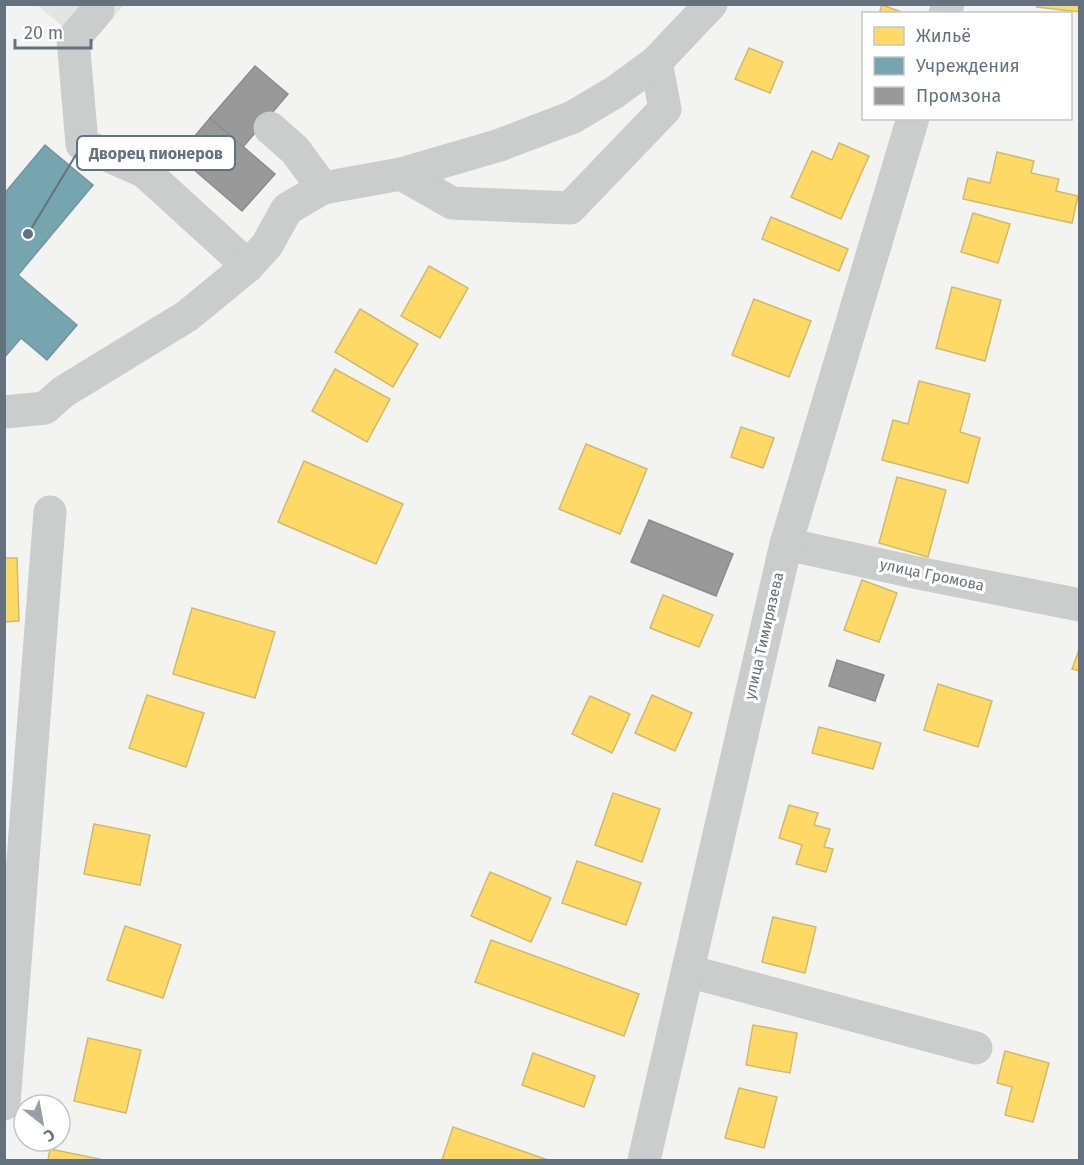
<svg xmlns="http://www.w3.org/2000/svg" width="1084" height="1165" font-family="'Fira Sans',sans-serif">
<rect width="100%" height="100%" fill="#f3f3f1"/>
<polygon fill="#e2e6df" points="37,5 124,5 88,47"/>
<g fill="#ffd966" stroke="#d0ba6e" stroke-width="1.5">
<polygon points="1037,4 1080,4 1080,12 1037,7"/>
<polygon points="882,5 907,14 879,14"/>
<polygon points="749,48 783,62 770,93 735,79"/>
<polygon points="839,143 869,156 841,219 791,197 812,151 832,160"/>
<polygon points="997,152 1034,161 1031,173 1059,179 1056,191 1078,196 1072,223 963,199 968,178 990,183"/>
<polygon points="973,213 1010,224 998,263 961,252"/>
<polygon points="771,217 848,249 839,271 762,239"/>
<polygon points="429,266 468,288 440,338 401,316"/>
<polygon points="952,287 1001,300 985,361 936,348"/>
<polygon points="754,299 811,321 789,377 732,355"/>
<polygon points="360,309 418,344 393,387 335,352"/>
<polygon points="335,369 390,399 367,442 312,411"/>
<polygon points="919,381 970,394 960,432 980,438 968,483 882,460 893,420 908,424"/>
<polygon points="741,427 774,438 763,468 731,457"/>
<polygon points="586,444 647,469 620,534 559,509"/>
<polygon points="304,461 403,504 376,564 278,522"/>
<polygon points="897,477 946,490 928,557 879,543"/>
<polygon points="4,558 17,558 19,621 4,622"/>
<polygon points="862,580 897,593 879,642 844,630"/>
<polygon points="663,595 713,615 699,647 650,628"/>
<polygon points="192,608 275,632 255,698 173,674"/>
<polygon points="1080,647 1080,671 1072,669"/>
<polygon points="938,684 992,701 978,747 924,730"/>
<polygon points="147,695 204,713 186,767 129,748"/>
<polygon points="652,695 692,713 675,751 635,733"/>
<polygon points="590,696 630,714 612,753 572,734"/>
<polygon points="819,727 881,743 873,769 812,753"/>
<polygon points="613,793 660,809 642,862 595,845"/>
<polygon points="789,805 818,813 814,825 830,829 824,847 833,849 826,872 796,864 802,845 779,838"/>
<polygon points="94,824 150,835 140,885 84,874"/>
<polygon points="577,861 641,883 626,925 562,903"/>
<polygon points="490,872 551,898 531,942 471,916"/>
<polygon points="773,917 816,927 805,973 762,962"/>
<polygon points="125,926 181,945 163,998 107,980"/>
<polygon points="491,940 639,994 624,1036 475,982"/>
<polygon points="753,1025 797,1033 790,1073 746,1065"/>
<polygon points="88,1038 141,1050 126,1113 74,1101"/>
<polygon points="1005,1051 1049,1063 1033,1122 1005,1115 1012,1087 997,1083"/>
<polygon points="533,1053 595,1076 584,1107 522,1085"/>
<polygon points="739,1088 777,1097 764,1148 725,1138"/>
<polygon points="453,1127 548,1160 442,1160"/>
<polygon points="50,1149 100,1159 100,1160 48,1160"/>
</g>
<polygon fill="#76a5af" stroke="#7196a1" stroke-width="1.5" points="45,145 93,185 18,275 77,325 47,360 21,338 4,358 4,194"/>
<g fill="#999" stroke="#898d92" stroke-width="1.5">
<polygon points="255,66 288,94 243,147 210,118"/>
<polygon points="210,118 275,174 242,211 178,156"/>
<polygon points="649,520 733,554 716,596 631,562"/>
<polygon points="837,660 884,675 875,701 829,686"/>
</g>
<g fill="none" stroke-linecap="round" stroke-linejoin="round">
<g stroke="#cbcccc" stroke-width="33">
<polyline points="98,10 73,39 82,144 145,172 248,266"/>
<polyline points="945,14 948,4"/>
<polyline points="270,128 295,150 323,188"/>
<polyline points="401,174 452,203 570,208 665,109 656,62"/>
<polyline points="4,412 45,408 63,392 187,316 248,266 267,245 287,209 323,188 401,174 500,145 573,117 615,92 656,62 711,4"/>
<polyline points="786,544 918,573 1080,605"/>
<polyline points="688,971 976,1048"/>
<polyline points="4,1104 50,512"/>
<polyline points="644,1160 786,544 913,118"/>
</g>
</g>
<g text-anchor="middle" stroke-width="6" stroke-linejoin="round" paint-order="stroke">
<g font-size="15" fill="#647280" stroke="#fff">
<text transform="translate(932 575) rotate(12)" y="5">улица Громова</text>
<text transform="translate(764 636) rotate(-77)" y="5">улица Тимирязева</text>
</g>
</g>
<path fill="none" stroke="#647280" stroke-width="2" d="M28 234L77 153"/>
<circle fill="#647280" stroke="#fff" stroke-width="2" cx="28" cy="234" r="6"/>
<rect fill="#fff" stroke="#647280" stroke-width="2" x="77" y="136" width="158" height="34" rx="6"/>
<g font-size="16" text-anchor="middle" font-weight="bold" fill="#647280">
<text x="156" y="159">Дворец пионеров</text>
</g>
<rect width="1084" height="1165" fill="none" stroke="#647280" stroke-width="12"/>
<rect x="862" y="12" width="210" height="108" fill="#ffffff" stroke="#c1c7cc" stroke-width="1.5"/>
<rect x="874" y="27" width="30" height="18" fill="#ffd966" stroke="#c1c7cc" stroke-width="1.5"/>
<text x="916" y="42" font-size="18" fill="#647280">Жильё</text>
<rect x="874" y="57" width="30" height="18" fill="#76a5af" stroke="#c1c7cc" stroke-width="1.5"/>
<text x="916" y="72" font-size="18" fill="#647280">Учреждения</text>
<rect x="874" y="87" width="30" height="18" fill="#999999" stroke="#c1c7cc" stroke-width="1.5"/>
<text x="916" y="102" font-size="18" fill="#647280">Промзона</text>
<g transform="translate(42 1123) rotate(149)"><circle r="28" fill="#ffffff" stroke="#c1c7cc" stroke-width="1.5"/>
<path d="M0-4.5L10 22L0 15L-10 22Z" fill="#969fa8"/>
<text y="-9" font-size="16" font-weight="bold" text-anchor="middle" fill="#647280">С</text>
</g>
<path d="M15 39v9h76v-9" fill="none" stroke="#647280" stroke-width="3"/>
<text x="24" y="39" font-size="18" fill="#647280" stroke="#ffffff" stroke-width="4.5" paint-order="stroke">20 m</text>
</svg>
